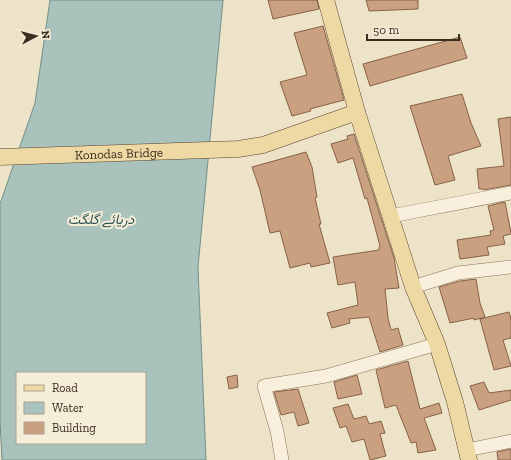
<svg xmlns="http://www.w3.org/2000/svg" width="511" height="460" font-family="'Zilla Slab',Vazirmatn,serif">
<rect width="100%" height="100%" fill="#ede3c9"/>
<path fill="#a9c2bb" stroke="#709089" fill-rule="evenodd" d="M 50,0 L 223,0 L 198,267 L 206,460 L 2,460 L 0,421 L 0,204 L 35,103 ZM 17,373 L 145,373 L 145,443 L 17,443 Z"/>
<g fill="#caa180" stroke="#886145">
<polygon points="268,0 317,0 319,9 273,19"/>
<polygon points="366,0 418,0 418,9 369,11"/>
<polygon points="323,26 344,100 310,109 311,111 292,116 280,82 307,75 294,33"/>
<polygon points="460,37 467,58 370,86 363,64"/>
<polygon points="462,94 471,123 481,146 448,156 455,180 435,185 410,106"/>
<polygon points="511,117 511,185 484,190 483,189 479,189 477,169 504,166 498,119"/>
<polygon points="354,134 394,258 399,288 385,289 388,318 391,330 398,328 403,345 380,352 369,317 349,319 350,323 332,328 327,313 358,305 355,282 338,285 333,257 379,250 379,247 380,246 373,220 367,198 365,199 353,158 338,163 331,144 348,139 347,136"/>
<polygon points="306,152 312,167 317,197 315,198 321,224 319,224 330,263 311,267 310,263 290,268 280,231 270,233 260,190 252,167"/>
<polygon points="505,202 511,233 511,234 503,236 505,244 487,247 489,255 460,259 457,240 491,235 490,231 494,230 488,206"/>
<polygon points="476,279 480,303 485,317 474,320 474,318 450,323 439,287 460,281"/>
<polygon points="509,312 511,319 511,338 503,340 511,366 494,370 480,319"/>
<polygon points="408,361 420,409 439,403 442,413 424,418 436,450 418,453 416,442 411,443 396,405 385,408 376,370"/>
<polygon points="237,375 238,387 229,389 227,377"/>
<polygon points="357,375 362,394 338,399 334,382"/>
<polygon points="484,382 489,393 511,390 511,400 479,410 470,386"/>
<polygon points="298,389 309,423 298,426 294,412 281,415 274,392"/>
<polygon points="348,404 354,419 366,416 369,424 381,421 385,433 380,434 386,456 370,460 364,439 352,442 346,426 340,428 333,408"/>
<polygon points="511,449 511,460 498,460 497,452"/>
</g>
<g fill="none" stroke-linecap="round" stroke-linejoin="round">
<g stroke="#89765e" stroke-width="14">
<g id="minor">
<polyline points="391,216 511,193"/>
<polyline points="413,287 458,273 511,267"/>
<polyline points="467,450 511,441"/>
<polyline points="282,460 277,431 264,386 326,376 437,344"/>
</g>
</g>
<g stroke="#584432" stroke-width="17">
<g id="major">
<polyline points="326,0 357,112 413,287 437,344 455,402 469,460"/>
<path id="s1" d="M 0,157 L 238,149 L 263,145 L 357,112"/>
</g>
</g>
<use href="#minor" stroke="#f8f0dc" stroke-width="13"/>
<use href="#major" stroke="#eed8a3" stroke-width="16"/>
</g>
<g text-anchor="middle" stroke-width="4" stroke-linejoin="round" paint-order="stroke">
<g font-size="13" fill="#3a2e21" stroke="#f5edd8">
<text dy="5" stroke="none"><textPath href="#s1" startOffset="119">Konodas Bridge</textPath></text>
</g>
<g font-size="14" font-style="italic" fill="#315958" stroke="#f5edd8">
<text x="101" y="224">دریائے گلگت</text>
</g>
</g>
<rect x="16" y="372" width="130" height="72" fill="#f5edd8" stroke="#aaa18f"/>
<rect x="24" y="385" width="20" height="6" fill="#eed8a3" stroke="#aaa18f"/>
<text x="52" y="392" font-size="12" fill="#3a2e21">Road</text>
<rect x="24" y="402" width="20" height="12" fill="#a9c2bb" stroke="#aaa18f"/>
<text x="52" y="412" font-size="12" fill="#3a2e21">Water</text>
<rect x="24" y="422" width="20" height="12" fill="#caa180" stroke="#aaa18f"/>
<text x="52" y="432" font-size="12" fill="#3a2e21">Building</text>
<g transform="translate(36 36) rotate(83)" stroke="#f5edd8" stroke-width="3" paint-order="stroke">
<path d="M0-3L7 15L0 10L-7 15Z" fill="#3a2e21"/>
<text y="-6" font-size="11" font-weight="bold" text-anchor="middle" fill="#3a2e21">N</text>
</g>
<path d="M367 34v6h92v-6" fill="none" stroke="#3a2e21" stroke-width="2"/>
<text x="373" y="34" font-size="12" fill="#3a2e21" stroke="#f5edd8" stroke-width="3" paint-order="stroke">50 m</text>
</svg>
